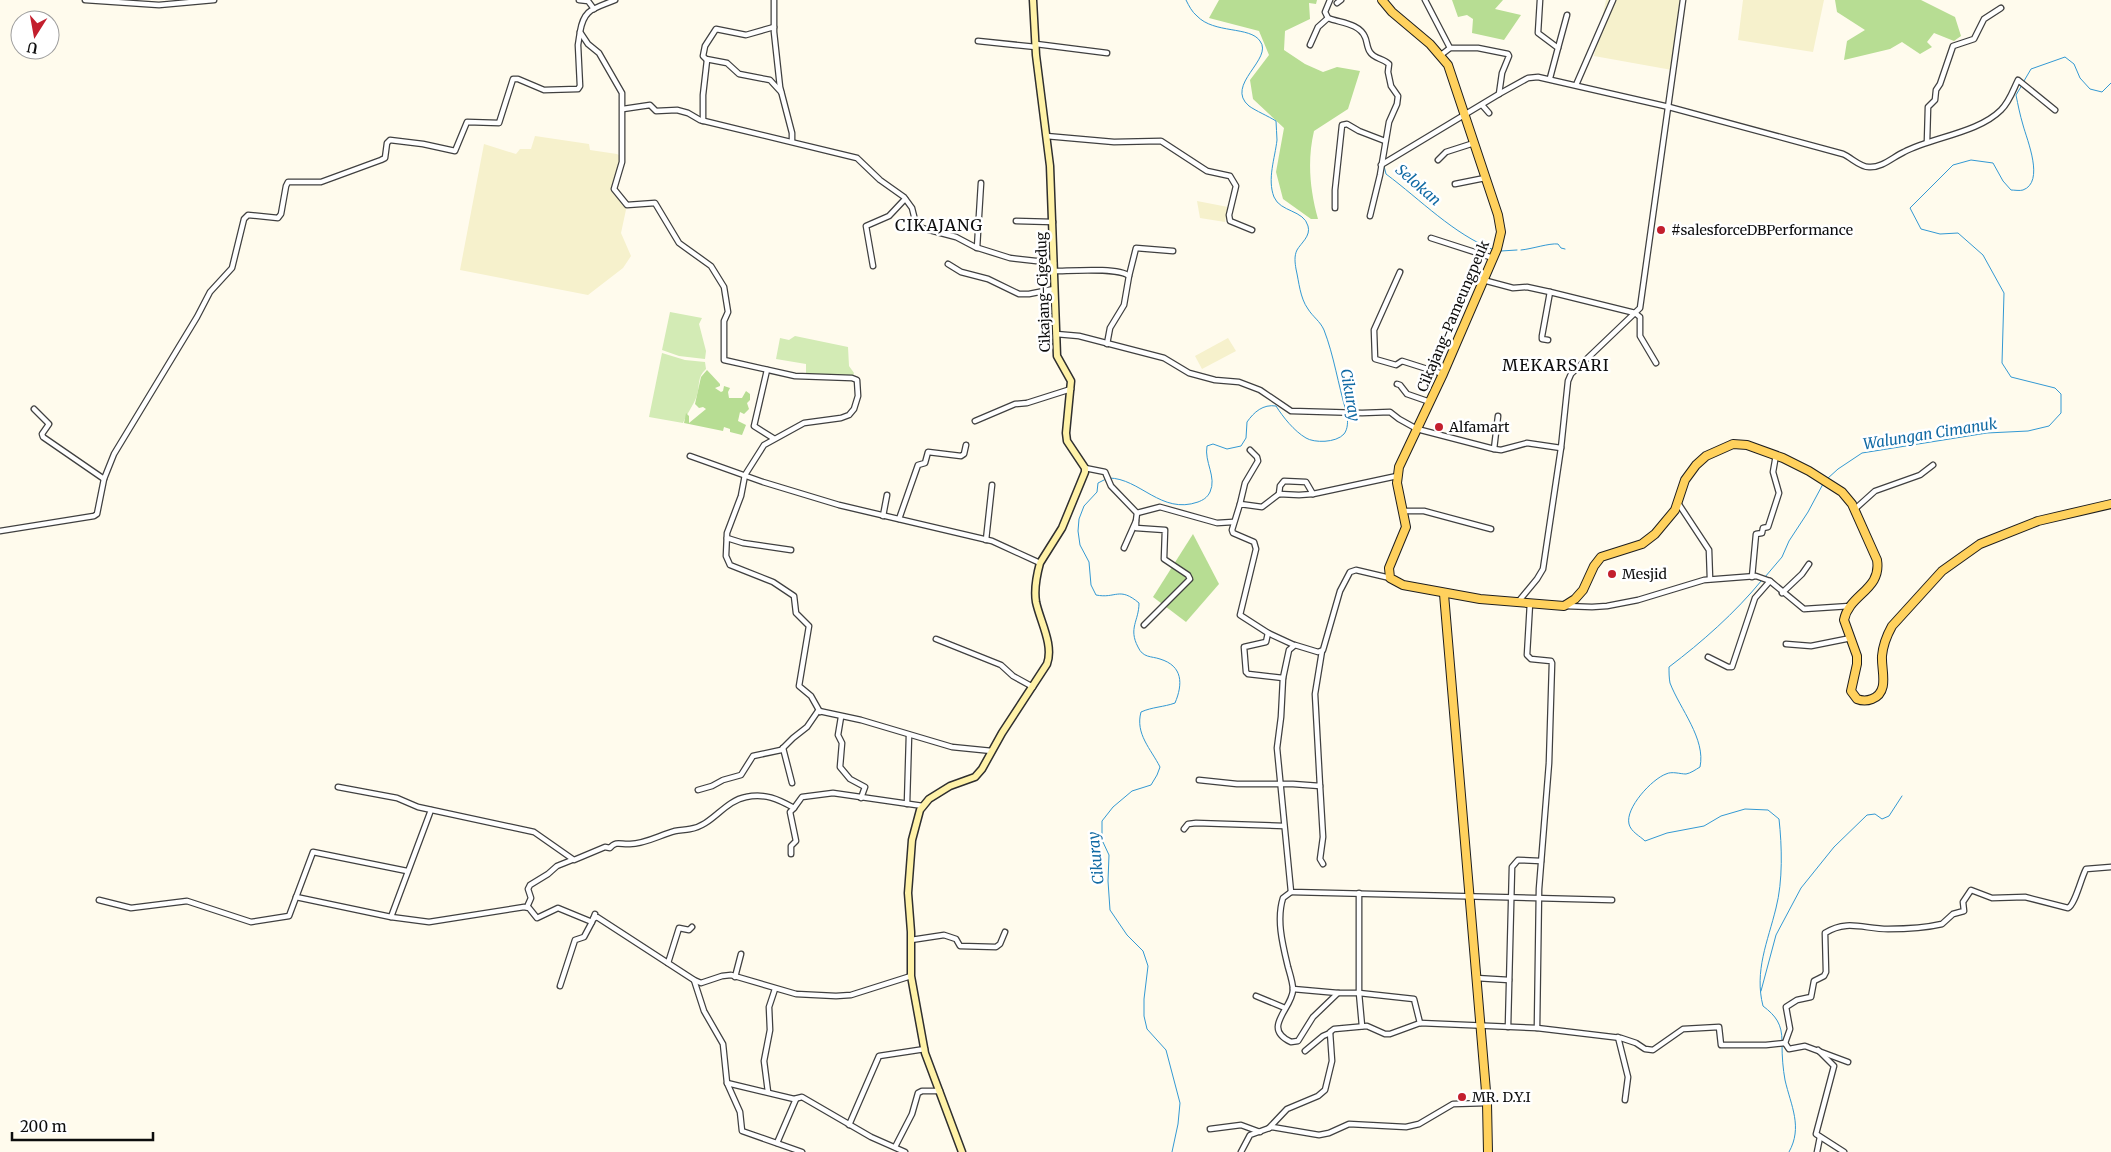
<svg xmlns="http://www.w3.org/2000/svg" width="2111" height="1152" font-family="Merriweather,serif">
<rect width="100%" height="100%" fill="#fffbed"/>
<g fill="#f6f1cc">
<polygon points="1606,0 1681,0 1672,70 1594,56"/>
<polygon points="1743,0 1824,0 1813,52 1738,40"/>
<polygon points="535,136 589,144 590,150 617,154 622,157 614,185 627,205 621,233 631,256 623,268 588,295 460,270 484,144 516,154 520,149 531,149"/>
<polygon points="1197,201 1228,207 1225,222 1200,218"/>
<polygon points="1228,338 1236,351 1202,369 1195,356"/>
</g>
<g fill="#d3ebb5">
<polygon points="670,312 702,318 699,324 706,351 705,359 679,356 662,350"/>
<polygon points="795,336 848,347 849,366 854,373 853,376 806,376 806,364 776,359 780,338 789,340"/>
<path d="M 662,353 L 685,360 L 705,362 L 706,369 C 697,377 700,385 697,395 C 694,405 687,413 683,423 L 649,417 Z"/>
</g>
<g fill="#b7dd93">
<path d="M 1219,0 L 1317,0 L 1316,4 L 1309,3 L 1310,19 L 1285,31 L 1284,50 L 1305,64 L 1323,72 L 1337,67 L 1360,71 L 1348,109 L 1314,131 C 1307,161 1310,190 1318,219 L 1311,219 L 1283,199 L 1276,172 L 1284,128 L 1253,99 L 1250,80 L 1269,55 L 1259,31 L 1209,18 Z"/>
<polygon points="1452,0 1503,0 1495,9 1521,15 1504,40 1472,33 1473,19 1467,15 1458,17"/>
<polygon points="1835,0 1921,0 1955,17 1961,36 1954,41 1934,33 1927,42 1932,47 1920,54 1902,42 1890,49 1844,60 1847,41 1865,30 1837,12"/>
<polygon points="707,370 720,384 720,386 715,388 721,392 723,391 724,386 730,388 728,392 729,398 742,398 746,391 750,394 750,400 747,403 749,409 744,414 740,412 738,421 746,425 742,435 730,432 730,429 724,427 723,431 684,423 686,413 689,416 689,423 706,409 703,407 699,408 695,404 701,377"/>
<polygon points="1193,534 1219,584 1186,622 1153,597"/>
</g>
<g fill="none" stroke-linecap="round" stroke-linejoin="round">
<g stroke="#3399d3" stroke-width="1">
<path d="M 1186,0 C 1189,6 1192,12 1197,16 C 1214,34 1250,26 1260,41 C 1274,59 1224,85 1249,106 C 1256,111 1268,116 1276,121 C 1276,127 1277,134 1277,140 C 1275,158 1267,179 1274,197 C 1280,212 1304,210 1308,226 C 1311,236 1301,243 1297,250 C 1294,256 1295,263 1296,269 C 1299,282 1300,298 1308,309 C 1313,317 1320,321 1324,330 C 1334,356 1338,384 1346,411"/>
<polyline points="2024,81 2031,69 2065,57 2074,64 2080,78 2090,89 2102,92 2111,83"/>
<path d="M 1384,166 L 1386,174 C 1421,200 1453,234 1494,250"/>
<path d="M 1521,250 C 1532,249 1549,243 1558,244 L 1561,248 L 1565,249"/>
<polyline points="1501,251 1517,250"/>
<path d="M 1109,478 C 1140,478 1161,515 1198,502 C 1203,500 1207,498 1210,492 C 1217,477 1204,462 1207,446 L 1213,444 L 1227,449 L 1241,446 L 1246,438 L 1247,422 C 1254,412 1263,404 1276,406 C 1283,417 1294,431 1306,438 C 1314,443 1336,443 1344,434 C 1348,429 1348,421 1347,415"/>
<path d="M 1106,479 L 1098,483 L 1097,492 L 1084,506 L 1079,519 L 1078,531 L 1080,545 L 1089,562 L 1091,585 L 1096,595 C 1116,599 1119,586 1139,603 C 1139,621 1128,628 1138,647 C 1143,658 1151,656 1160,659 C 1183,666 1183,684 1175,703 C 1164,707 1152,707 1141,712 C 1135,734 1151,749 1160,767 L 1157,775 L 1151,785 L 1132,791 L 1113,807 L 1102,821 L 1102,840 L 1109,855 L 1108,881 L 1110,910 L 1127,935 L 1143,951 L 1148,966 L 1144,999 L 1144,1016 L 1147,1029 L 1166,1050 L 1180,1103 L 1178,1124 L 1172,1152"/>
<path d="M 1827,479 L 1838,469 L 1862,453 L 1987,433 L 2028,431 L 2049,426 L 2061,413 L 2061,394 L 2055,388 L 2011,377 L 2002,363 L 2004,293 L 1983,255 L 1958,233 L 1940,234 L 1921,229 L 1910,208 L 1953,165 L 1971,160 L 1993,163 L 2003,181 L 2011,190 C 2014,190 2020,191 2023,190 C 2045,182 2027,140 2023,125 C 2020,115 2018,105 2016,95 L 2022,85"/>
<polyline points="1765,577 1782,557 1789,541 1808,512 1823,484"/>
<path d="M 1762,580 C 1735,613 1702,642 1669,667 C 1669,672 1669,678 1670,683 C 1680,709 1706,739 1700,767 C 1695,770 1691,773 1686,774 C 1680,774 1672,771 1666,774 C 1652,779 1625,808 1629,824 C 1631,832 1640,836 1645,841 L 1667,833 L 1704,826 L 1721,816 L 1745,809 L 1768,810 L 1779,819 C 1782,846 1783,881 1776,908 C 1768,941 1754,971 1763,1006 C 1776,1016 1782,1024 1782,1041"/>
<polyline points="1761,991 1776,935 1801,888 1834,847 1867,815 1875,814 1882,819 1889,816 1902,796"/>
<path d="M 1782,1045 C 1782,1057 1783,1069 1785,1080 C 1791,1106 1803,1127 1789,1152"/>
</g>
<g stroke="#404040" stroke-width="7">
<g id="street">
<polyline points="85,0 159,5 214,0"/>
<polyline points="579,0 588,1 594,9"/>
<path d="M 615,0 C 594,9 584,8 580,32 L 588,44 L 599,53 L 622,93 L 622,162 L 614,189 L 627,205 L 655,203 L 679,243 L 711,266 L 724,287 L 728,312 L 724,321 L 724,360 L 795,376 L 852,378 L 857,380 L 858,396 L 854,409 L 849,415 L 841,418 L 804,423 L 764,445 L 745,475 L 741,496 L 727,533 L 726,556 L 730,565 L 773,582 L 794,596 L 796,613 L 809,626 L 799,686 L 811,696 L 820,712"/>
<polyline points="774,0 774,32 780,87 792,133 792,141"/>
<path d="M 1330,0 L 1325,12 L 1328,18 C 1340,23 1359,23 1365,37 C 1367,41 1367,48 1370,52 C 1374,59 1383,58 1389,64 L 1388,72 L 1391,86 L 1398,96 L 1397,104 L 1389,122 L 1380,175 L 1370,216"/>
<polyline points="1425,0 1450,48"/>
<polyline points="1540,0 1538,33 1558,48 1550,78"/>
<polyline points="1337,3 1341,0"/>
<polyline points="774,27 746,35 716,29 705,46 703,56 706,59 727,63 739,74 770,80 781,92"/>
<polyline points="978,41 1036,47"/>
<polyline points="1036,44 1107,53"/>
<polyline points="1310,45 1318,27 1328,18"/>
<polyline points="1558,48 1567,15"/>
<polyline points="1441,55 1450,48 1478,48 1508,54 1509,56 1502,73 1499,94"/>
<polyline points="1576,85 1613,0"/>
<polyline points="1482,105 1489,113"/>
<polyline points="623,109 650,105 656,111 677,110 688,113 700,120 857,158 880,180 904,197 912,208 916,224 918,227 956,237 975,247 1010,258 1054,263"/>
<polyline points="703,121 703,95 707,60"/>
<polyline points="1046,136 1114,142 1161,141 1207,171 1230,176 1236,186 1229,215 1230,221 1252,230"/>
<polyline points="1927,142 1928,107 1935,100 1936,90 1940,84 1953,46 1974,39 1984,19 2001,8"/>
<polyline points="1438,160 1446,152 1474,143"/>
<path d="M 1381,165 L 1499,94 L 1528,78 L 1538,77 L 1669,107 L 1843,154 C 1852,158 1860,167 1869,167 C 1882,168 1893,157 1904,152 C 1933,137 1978,133 2001,110 C 2010,101 2013,90 2018,80 L 2055,110"/>
<polyline points="1455,184 1485,178"/>
<polyline points="1335,208 1335,190 1342,125 1347,124 1359,131 1385,141"/>
<polyline points="1016,221 1053,222"/>
<polyline points="1431,238 1493,258"/>
<polyline points="977,248 981,183"/>
<polyline points="948,264 961,272 988,279 1019,294 1029,294 1054,289"/>
<polyline points="873,266 866,226 889,216 905,199"/>
<path d="M 1054,271 C 1070,271 1118,267 1129,276 L 1124,305 L 1110,328 L 1107,344"/>
<polyline points="1400,272 1374,330 1375,359 1396,365 1402,361 1443,374"/>
<polyline points="1129,276 1136,248 1173,251"/>
<polyline points="1483,280 1513,288 1527,287 1550,292 1635,313 1640,317 1640,336 1656,363"/>
<polyline points="1056,334 1079,336 1164,358 1189,373 1215,380 1239,382 1260,390 1291,411 1362,413 1390,412 1399,419 1417,429 1494,449 1501,450 1527,443 1561,448"/>
<polyline points="1548,340 1542,339 1542,336 1550,292"/>
<polyline points="767,370 754,426 773,438"/>
<polyline points="1397,384 1400,385 1407,394 1430,402"/>
<polyline points="34,409 49,424 42,434 43,437 104,479"/>
<polyline points="975,421 1015,404 1027,403 1071,389"/>
<polyline points="1494,449 1498,416"/>
<polyline points="690,456 763,482 839,505 992,541 1040,563"/>
<polyline points="1085,468 1105,472 1111,486 1137,513 1136,521 1124,548"/>
<polyline points="1279,494 1280,486 1284,481 1306,482 1313,494"/>
<polyline points="1678,503 1709,550 1710,579"/>
<polyline points="1240,504 1245,483 1258,461 1257,457 1250,450"/>
<polyline points="1855,509 1875,491 1920,475 1933,465"/>
<polyline points="1404,511 1424,511 1491,529"/>
<polyline points="1137,513 1160,507 1217,523 1233,522"/>
<polyline points="883,516 887,495"/>
<polyline points="899,519 918,465 925,463 928,452 961,456 964,454 966,445"/>
<polyline points="1136,521 1136,528 1165,530 1164,559 1188,575 1190,579 1144,625"/>
<polyline points="0,531 94,516 97,514 104,479 114,454 197,317 210,292 232,268 244,219 248,215 278,218 281,214 286,186 288,182 321,182 381,160 385,158 387,143 390,140 423,144 455,151 467,122 499,123 513,79 518,79 544,90 578,89 580,86 578,45 580,32"/>
<polyline points="727,538 743,543 791,550"/>
<polyline points="986,540 992,485"/>
<polyline points="1752,577 1756,534 1762,533 1763,528 1768,527 1779,493 1773,472 1776,455"/>
<polyline points="1390,578 1356,570 1350,572 1340,591 1323,650 1318,652 1295,645 1289,650 1283,678 1281,717 1277,748 1291,892 1612,900"/>
<polyline points="1782,593 1802,574 1809,564"/>
<polyline points="1518,602 1537,579 1543,569 1561,448 1568,381 1571,374 1640,308 1683,0"/>
<polyline points="1530,603 1527,655 1531,659 1551,661 1552,663 1549,763 1539,889 1537,1028"/>
<polyline points="1565,606 1592,607 1607,606 1638,600 1704,580 1756,576 1770,581 1804,609 1850,606"/>
<polyline points="1268,633 1266,642 1244,647 1246,672 1248,674 1283,678"/>
<polyline points="936,639 1001,665 1013,676 1033,687"/>
<polyline points="1786,644 1811,646 1851,638"/>
<polyline points="1294,645 1268,633 1240,615 1256,549 1254,542 1233,533 1232,530 1240,504 1262,507 1279,494 1299,495 1313,494 1397,476"/>
<polyline points="1708,657 1728,667 1732,667 1755,598 1770,581"/>
<polyline points="819,711 861,720 952,747 992,751"/>
<polyline points="841,717 838,735 842,743 840,767 850,779 865,787 861,798"/>
<polyline points="783,748 792,783"/>
<polyline points="1199,780 1237,784 1293,784 1320,786 1315,694 1322,651"/>
<polyline points="1320,786 1323,837 1320,859 1323,864"/>
<path d="M 338,787 L 397,798 L 418,807 L 534,832 L 574,860 L 605,847 L 610,848 C 616,840 622,845 630,844 C 645,844 660,835 675,831 C 680,830 685,830 690,829 C 712,826 724,801 746,797 C 765,793 778,799 794,808 L 802,797 L 833,793 L 923,806"/>
<polyline points="698,790 712,786 723,780 741,775 753,756 781,750 793,738 807,727 818,711"/>
<polyline points="907,804 909,735"/>
<polyline points="1184,829 1188,824 1196,823 1284,826"/>
<polyline points="791,854 791,846 796,841 790,812 794,808"/>
<path d="M 1291,892 L 1283,898 C 1276,920 1283,946 1288,967 C 1290,974 1293,983 1293,990 C 1292,1009 1261,1028 1291,1042 L 1298,1041 L 1313,1017 L 1338,993 L 1359,993 L 1414,999 L 1420,1023"/>
<polyline points="1359,893 1359,993 1362,1026"/>
<polyline points="296,897 391,917 429,922 524,907 529,908 537,918 558,908 592,922 593,919"/>
<polyline points="99,900 131,908 187,901 251,922 289,916 313,852 407,871"/>
<polyline points="527,907 531,898 528,889 530,885 548,874 557,866 572,860"/>
<polyline points="595,914 593,919 597,917 694,980 701,983 722,976 731,975 796,994 836,996 851,995 911,976"/>
<polyline points="391,917 431,810"/>
<polyline points="911,940 944,935 956,939 960,946 996,947 1000,944 1005,932"/>
<polyline points="668,963 679,928 689,930 692,927"/>
<polyline points="735,977 741,954"/>
<polyline points="1476,978 1509,980"/>
<polyline points="694,980 704,1011 723,1044 727,1083 740,1112 742,1131 802,1152"/>
<polyline points="560,986 575,940 584,937 592,922"/>
<polyline points="1293,989 1338,993"/>
<polyline points="1256,996 1285,1008"/>
<polyline points="1508,1027 1512,867 1518,860 1541,861"/>
<polyline points="1618,1037 1628,1077 1625,1100"/>
<path d="M 1785,1043 L 1790,1029 L 1786,1007 L 1797,1000 L 1811,997 L 1814,981 L 1824,976 L 1826,972 L 1825,933 C 1847,919 1864,929 1888,929 C 1906,929 1925,928 1942,924 L 1953,914 L 1964,911 L 1963,902 L 1971,890 L 1992,898 L 2025,897 L 2068,908 C 2075,905 2081,878 2086,869 L 2111,867"/>
<polyline points="1785,1043 1789,1049 1805,1046 1848,1062"/>
<polyline points="1818,1050 1834,1066 1816,1134 1844,1152"/>
<polyline points="1305,1051 1323,1036 1330,1033"/>
<polyline points="727,1083 794,1099 802,1097 871,1137 905,1152"/>
<polyline points="768,1092 764,1061 770,1030 769,1007 775,989"/>
<polyline points="849,1125 879,1056 925,1049"/>
<polyline points="1269,1128 1287,1109 1318,1096 1325,1090 1332,1061 1330,1032 1334,1029 1367,1026 1385,1034 1390,1034 1420,1023 1537,1028 1621,1038 1636,1043 1645,1049 1653,1050 1683,1029 1719,1027 1721,1045 1766,1045 1785,1043"/>
<polyline points="1210,1129 1241,1125 1260,1132"/>
<polyline points="777,1143 796,1099"/>
<polyline points="895,1147 912,1114 918,1093 922,1091 940,1091"/>
<polyline points="1241,1152 1250,1135 1272,1127 1319,1135 1329,1133 1349,1124 1406,1127 1419,1124 1453,1104 1487,1103"/>
<polyline points="1817,1152 1820,1137"/>
</g>
</g>
<g stroke="#2f2f2f" stroke-width="9">
<path id="secondary" d="M 962,1152 L 925,1053 L 911,976 L 911,932 L 908,893 L 912,840 L 920,810 L 929,799 L 950,786 L 975,777 L 982,769 L 1002,733 L 1047,664 C 1054,645 1040,621 1036,602 C 1034,590 1037,574 1040,563 L 1062,528 L 1085,472 L 1085,468 L 1067,441 L 1066,433 L 1071,381 L 1057,356 L 1050,166 L 1036,55 L 1033,0"/>
</g>
<g stroke="#1e1e1e" stroke-width="10">
<g id="primary">
<path d="M 1382,0 L 1392,12 L 1430,44 L 1448,65 L 1498,215 L 1501,232 L 1497,249 L 1443,374 L 1399,467 L 1397,483 L 1406,527 L 1389,568 L 1390,578 L 1403,585 L 1480,599 L 1564,606 L 1575,599 L 1583,590 L 1594,566 L 1601,557 L 1642,544 L 1655,534 L 1675,510 L 1685,480 L 1696,465 L 1706,456 L 1733,444 L 1747,445 L 1783,458 L 1809,471 L 1842,492 L 1852,504 L 1877,560 C 1882,590 1849,594 1844,620 L 1857,656 L 1857,664 L 1851,691 L 1857,699 C 1862,701 1867,701 1872,699 C 1890,692 1881,670 1882,656 C 1883,645 1887,635 1892,626 L 1942,571 L 1980,544 L 2038,521 L 2111,504"/>
<polyline points="1444,594 1487,1103 1488,1152"/>
</g>
</g>
<use href="#street" stroke="#fff" stroke-width="4.5"/>
<use href="#secondary" stroke="#fff2a8" stroke-width="6"/>
<use href="#primary" stroke="#ffd15d" stroke-width="8"/>
</g>
<g fill="#c31f2d" stroke="#fff" stroke-width="2">
<circle cx="1661" cy="230" r="5"/>
<circle cx="1439" cy="427" r="5"/>
<circle cx="1612" cy="574" r="5"/>
<circle cx="1462" cy="1097" r="5"/>
</g>
<g text-anchor="middle" stroke-width="5" stroke-linejoin="round" paint-order="stroke">
<g font-size="14" fill="#0d0d0d" stroke="#fff" text-anchor="start">
<text x="1671" y="235">#salesforceDBPerformance</text>
<text x="1449" y="432">Alfamart</text>
<text x="1622" y="579">Mesjid</text>
<text x="1472" y="1102">MR. D.Y.I</text>
</g>
<g font-size="14" fill="#0d0d0d" stroke="#fff">
<text transform="translate(1043 292) rotate(-92)" y="5">Cikajang-Cigedug</text>
<text transform="translate(1453 316) rotate(-67)" y="5">Cikajang-Pameungpeuk</text>
</g>
<g font-size="15" font-style="italic" fill="#116aa4" stroke="#fff">
<text transform="translate(1418 185) rotate(41)" y="5">Selokan</text>
<text transform="translate(1350 395) rotate(80)" y="5">Cikuray</text>
<text transform="translate(1930 434) rotate(-9)" y="5">Walungan Cimanuk</text>
<text transform="translate(1096 858) rotate(-96)" y="5">Cikuray</text>
</g>
<g font-size="16" letter-spacing="1" fill="#0d0d0d" stroke="#fff">
<text x="939" y="231">CIKAJANG</text>
<text x="1556" y="371">MEKARSARI</text>
</g>
</g>
<g transform="translate(35 35) rotate(191)"><circle r="24" fill="#ffffff" stroke="#9e9e9e"/>
<path d="M0-4L9 19L0 12L-9 19Z" fill="#c31f2d"/>
<text y="-8" font-size="14" font-weight="bold" text-anchor="middle" fill="#0d0d0d">U</text>
</g>
<path d="M12 1132v8h141v-8" fill="none" stroke="#0d0d0d" stroke-width="2.5"/>
<text x="20" y="1132" font-size="15" fill="#0d0d0d" stroke="#ffffff" stroke-width="4" paint-order="stroke">200 m</text>
</svg>
